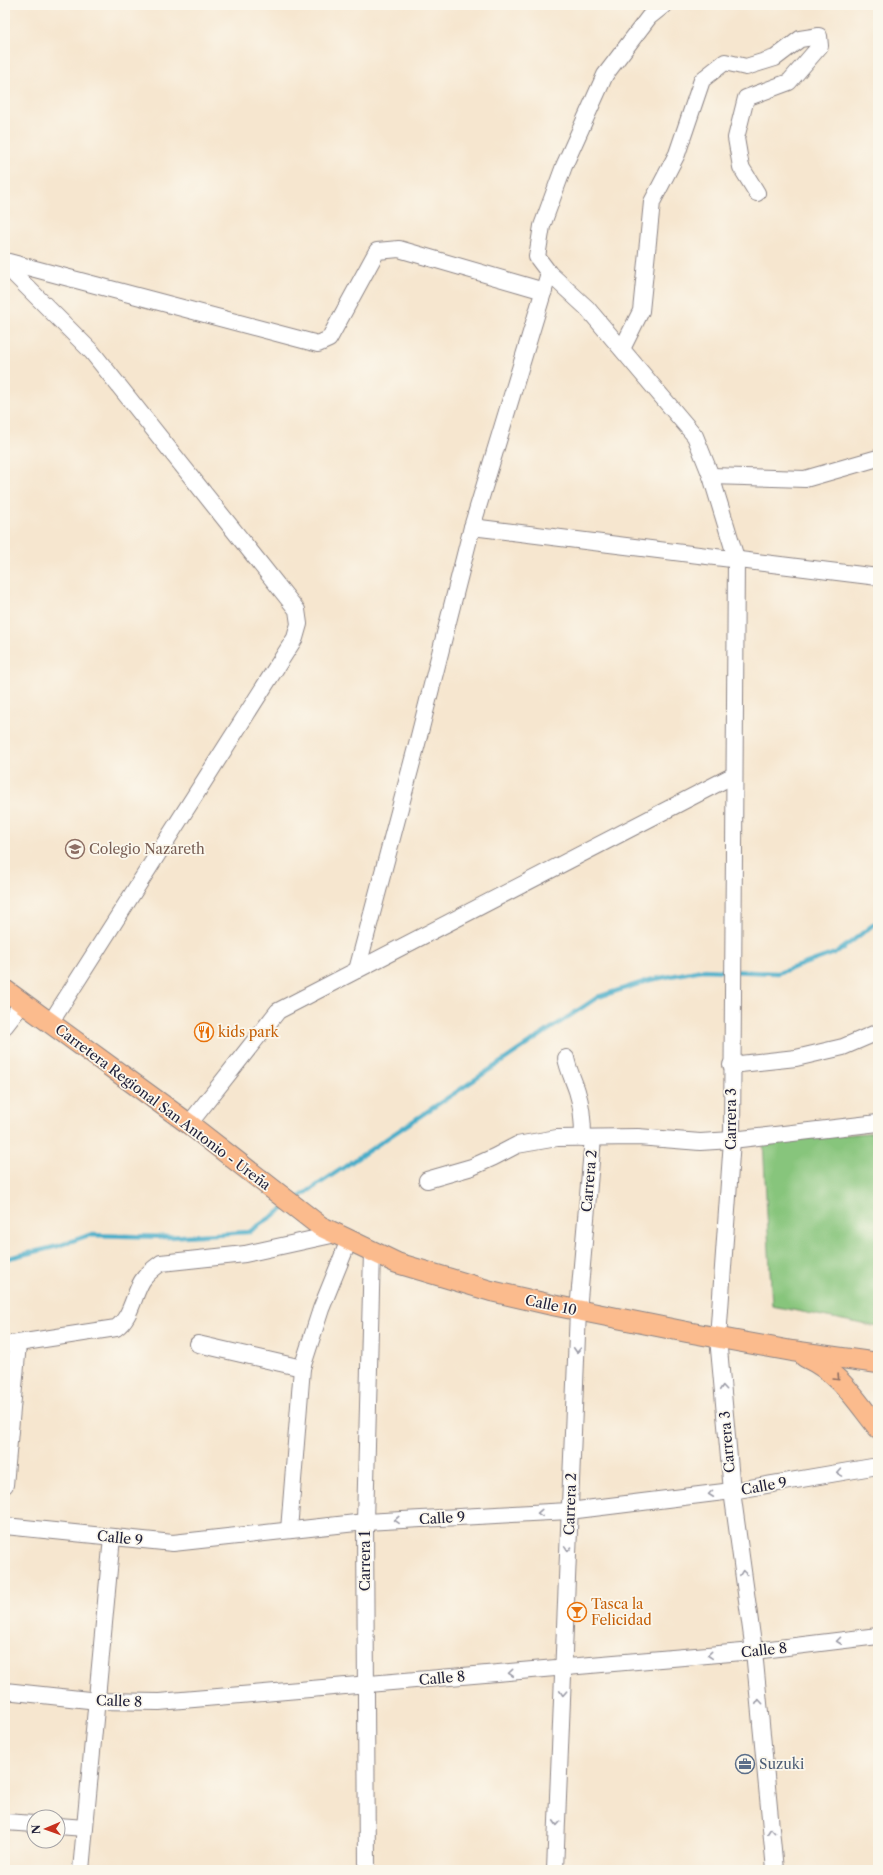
<svg xmlns="http://www.w3.org/2000/svg" width="883" height="1875" font-family="'Libre Caslon Text',serif">
<rect width="100%" height="100%" fill="#fbf7ec"/>
<filter id="ink" filterUnits="userSpaceOnUse"><feTurbulence type="fractalNoise" baseFrequency=".025" numOctaves="2"/><feDisplacementMap in="SourceGraphic" scale="8" xChannelSelector="R" yChannelSelector="G"/><feConvolveMatrix kernelMatrix="1 2 1 2 8 2 1 2 1" color-interpolation-filters="sRGB"/></filter>
<filter id="wash" filterUnits="userSpaceOnUse"><feTurbulence type="fractalNoise" baseFrequency=".012" numOctaves="4" result="noise"/><feDisplacementMap in="SourceGraphic" scale="16" xChannelSelector="R" yChannelSelector="G"/><feGaussianBlur stdDeviation="0.9" result="paint"/><feColorMatrix in="noise" values="0 0 0 0 0 0 0 0 0 0 0 0 0 0 0 0 0 1.4 0 .05"/><feComposite in="paint" operator="in"/></filter>
<g filter="url(#wash)">
<rect width="100%" height="100%" fill="#f6e6cf"/>
<polygon fill="#87c57b" stroke="#54745b" points="878,1132 878,1327 772,1306 763,1142"/>
<g fill="none" stroke-linecap="round" stroke-linejoin="round">
<g stroke="#4aadc9" stroke-width="4.5">
<polyline points="295,1200 598,997 650,980 702,970 778,973 838,952 878,921"/>
<polyline points="5,1259 58,1246 89,1235 168,1237 249,1232 286,1207"/>
</g>
</g>
</g>
<g filter="url(#ink)">
<g fill="none" stroke-linecap="round" stroke-linejoin="round">
<g stroke="#8c8485" stroke-width="18">
<g id="minor">
<polyline points="664,5 649,17 605,75 564,166 542,226 537,257 549,273 587,308 695,436 711,476 736,558 732,1140 718,1338 732,1491 754,1651 775,1870"/>
<polyline points="5,261 318,344 329,339 377,251 399,249 544,291"/>
<polyline points="5,265 92,352 297,610 299,624 295,638 51,1022"/>
<polyline points="622,349 641,311 652,202 677,154 702,80 725,62 746,67 775,58 800,39 819,36 820,46 789,82 746,98 736,138 741,167 757,193"/>
<polyline points="711,476 805,479 878,458"/>
<polyline points="472,527 878,577"/>
<polyline points="357,970 418,740 472,527 549,273"/>
<polyline points="5,1026 23,1003"/>
<path d="M 566,1058 C 568,1069 573,1079 577,1091 C 582,1106 583,1122 583,1138"/>
<polyline points="731,1065 796,1058 843,1047 878,1032"/>
<polyline points="189,1124 278,1011 734,775"/>
<polyline points="427,1180 472,1167 494,1157 517,1145 557,1138 638,1137 700,1142 732,1140 878,1123"/>
<polyline points="198,1344 302,1368"/>
<path d="M 5,1345 L 116,1328 C 131,1318 133,1296 142,1281 C 147,1273 154,1268 161,1263 L 245,1254 L 336,1234"/>
<polyline points="5,1485 18,1344"/>
<polyline points="5,1526 173,1543 365,1522 569,1511 732,1491 878,1466"/>
<polyline points="289,1530 302,1368 321,1309 349,1240"/>
<polyline points="5,1691 98,1701 159,1702 754,1651 878,1636"/>
<polyline points="5,1822 34,1824"/>
<polyline points="58,1826 85,1828"/>
<polyline points="81,1870 112,1537"/>
<polyline points="367,1870 365,1522 372,1252"/>
<polyline points="555,1870 578,1311 593,1138"/>
</g>
</g>
<g stroke="#8c8485" stroke-width="22">
<g id="major">
<polyline points="5,990 189,1124 320,1226 397,1263 491,1291 552,1305 687,1332 792,1351 878,1363"/>
<path d="M 805,1357 C 841,1374 854,1398 878,1428"/>
</g>
</g>
<use href="#minor" stroke="#fff" stroke-width="16"/>
<use href="#major" stroke="#fbbb8d" stroke-width="20"/>
</g>
<defs><path id="oneway-chevron" d="M-2-3.5L2.5 0L-2 3.5" fill="none" stroke-width="1.6" stroke-linecap="round" stroke-linejoin="round"/></defs>
<g stroke="#9c9ca7">
<use href="#oneway-chevron" transform="translate(577 1350) rotate(93)"/>
<use href="#oneway-chevron" transform="translate(723 1388) rotate(-95)"/>
<use href="#oneway-chevron" transform="translate(840 1473) rotate(170)"/>
<use href="#oneway-chevron" transform="translate(711 1494) rotate(173)"/>
<use href="#oneway-chevron" transform="translate(540 1513) rotate(177)"/>
<use href="#oneway-chevron" transform="translate(397 1520) rotate(177)"/>
<use href="#oneway-chevron" transform="translate(568 1549) rotate(92)"/>
<use href="#oneway-chevron" transform="translate(743 1573) rotate(-98)"/>
<use href="#oneway-chevron" transform="translate(839 1641) rotate(173)"/>
<use href="#oneway-chevron" transform="translate(710 1655) rotate(175)"/>
<use href="#oneway-chevron" transform="translate(511 1673) rotate(175)"/>
<use href="#oneway-chevron" transform="translate(563 1693) rotate(93)"/>
<use href="#oneway-chevron" transform="translate(759 1702) rotate(-95)"/>
<use href="#oneway-chevron" transform="translate(557 1823) rotate(93)"/>
<use href="#oneway-chevron" transform="translate(771 1831) rotate(-95)"/>
</g>
<use stroke="#8e6e64" href="#oneway-chevron" transform="translate(837 1378) rotate(46)"/>
</g>
<defs>
<g id="school-ring" transform="scale(1)"><circle r="9.5" fill="#fbf7ec" stroke="#8d6e63" stroke-width="1.5"/><path d="M0-5L7-2L0 1L-7-2ZM-4 1L0 2.5L4 1V4Q0 6-4 4Z" fill="#8d6e63"/></g>
<g id="restaurant-ring" transform="scale(1)"><circle r="9.5" fill="#fbf7ec" stroke="#e8710a" stroke-width="1.5"/><path d="M-5-6h1v4h1v-4h1v4h1v-4h1v5L-1.5 .5V6h-2V.5L-5-1ZM5-6V6H3V1.5H1.5Q1.5-4 5-6Z" fill="#e8710a"/></g>
<g id="bar-ring" transform="scale(1)"><circle r="9.5" fill="#fbf7ec" stroke="#e8710a" stroke-width="1.5"/><path d="M-6-5H6L.8 .8V4.5H3.5V6h-7V4.5H-.8V.8Z" fill="#e8710a"/></g>
<g id="office-ring" transform="scale(1)"><circle r="9.5" fill="#fbf7ec" stroke="#5c6f8a" stroke-width="1.5"/><path d="M-6-3h4V-5.5h4V-3h4V5H-6ZM-1-4.5V-3h2v-1.5ZM-6 0V1H6V0Z" fill="#5c6f8a"/></g>
</defs>
<g fill-rule="evenodd">
<use href="#school-ring" x="75" y="849"/>
<use href="#restaurant-ring" x="204" y="1032"/>
<use href="#bar-ring" x="577" y="1612"/>
<use href="#office-ring" x="745" y="1764"/>
</g>
<g text-anchor="middle" stroke-width="3.5" stroke-linejoin="round" paint-order="stroke">
<g font-size="14" fill="#785e54" stroke="#fbf7ec" text-anchor="start">
<text x="89" y="854">Colegio Nazareth</text>
</g>
<g font-size="14" fill="#c56008" stroke="#fbf7ec" text-anchor="start">
<text x="218" y="1037">kids park</text>
<text x="591" y="1609">Tasca la<tspan x="591" dy="16">Felicidad</tspan></text>
</g>
<g font-size="14" fill="#22223b" stroke="#fbf7ec">
<text transform="translate(163 1107) rotate(37)" y="5">Carretera Regional San Antonio - Ureña</text>
<text transform="translate(731 1119) rotate(-90)" y="5">Carrera 3</text>
<text transform="translate(589 1181) rotate(-85)" y="5">Carrera 2</text>
<text transform="translate(551 1305) rotate(12)" y="5">Calle 10</text>
<text transform="translate(727 1442) rotate(-95)" y="5">Carrera 3</text>
<text transform="translate(764 1486) rotate(-10)" y="5">Calle 9</text>
<text transform="translate(570 1504) rotate(-88)" y="5">Carrera 2</text>
<text transform="translate(442 1518) rotate(-3)" y="5">Calle 9</text>
<text transform="translate(120 1538) rotate(6)" y="5">Calle 9</text>
<text transform="translate(365 1561) rotate(-90)" y="5">Carrera 1</text>
<text transform="translate(764 1650) rotate(-6)" y="5">Calle 8</text>
<text transform="translate(442 1678) rotate(-5)" y="5">Calle 8</text>
<text transform="translate(119 1701) rotate(2)" y="5">Calle 8</text>
</g>
<g font-size="14" fill="#4e5e75" stroke="#fbf7ec" text-anchor="start">
<text x="759" y="1769">Suzuki</text>
</g>
</g>
<rect width="883" height="1875" fill="none" stroke="#fbf7ec" stroke-width="20"/>
<g transform="translate(46 1829) rotate(268)"><circle r="19" fill="#fbf7ec" stroke="#a4a2a5"/>
<path d="M0-3L7 15L0 10L-7 15Z" fill="#c8321e"/>
<text y="-6" font-size="11" font-weight="bold" text-anchor="middle" fill="#22223b">N</text>
</g>
</svg>
